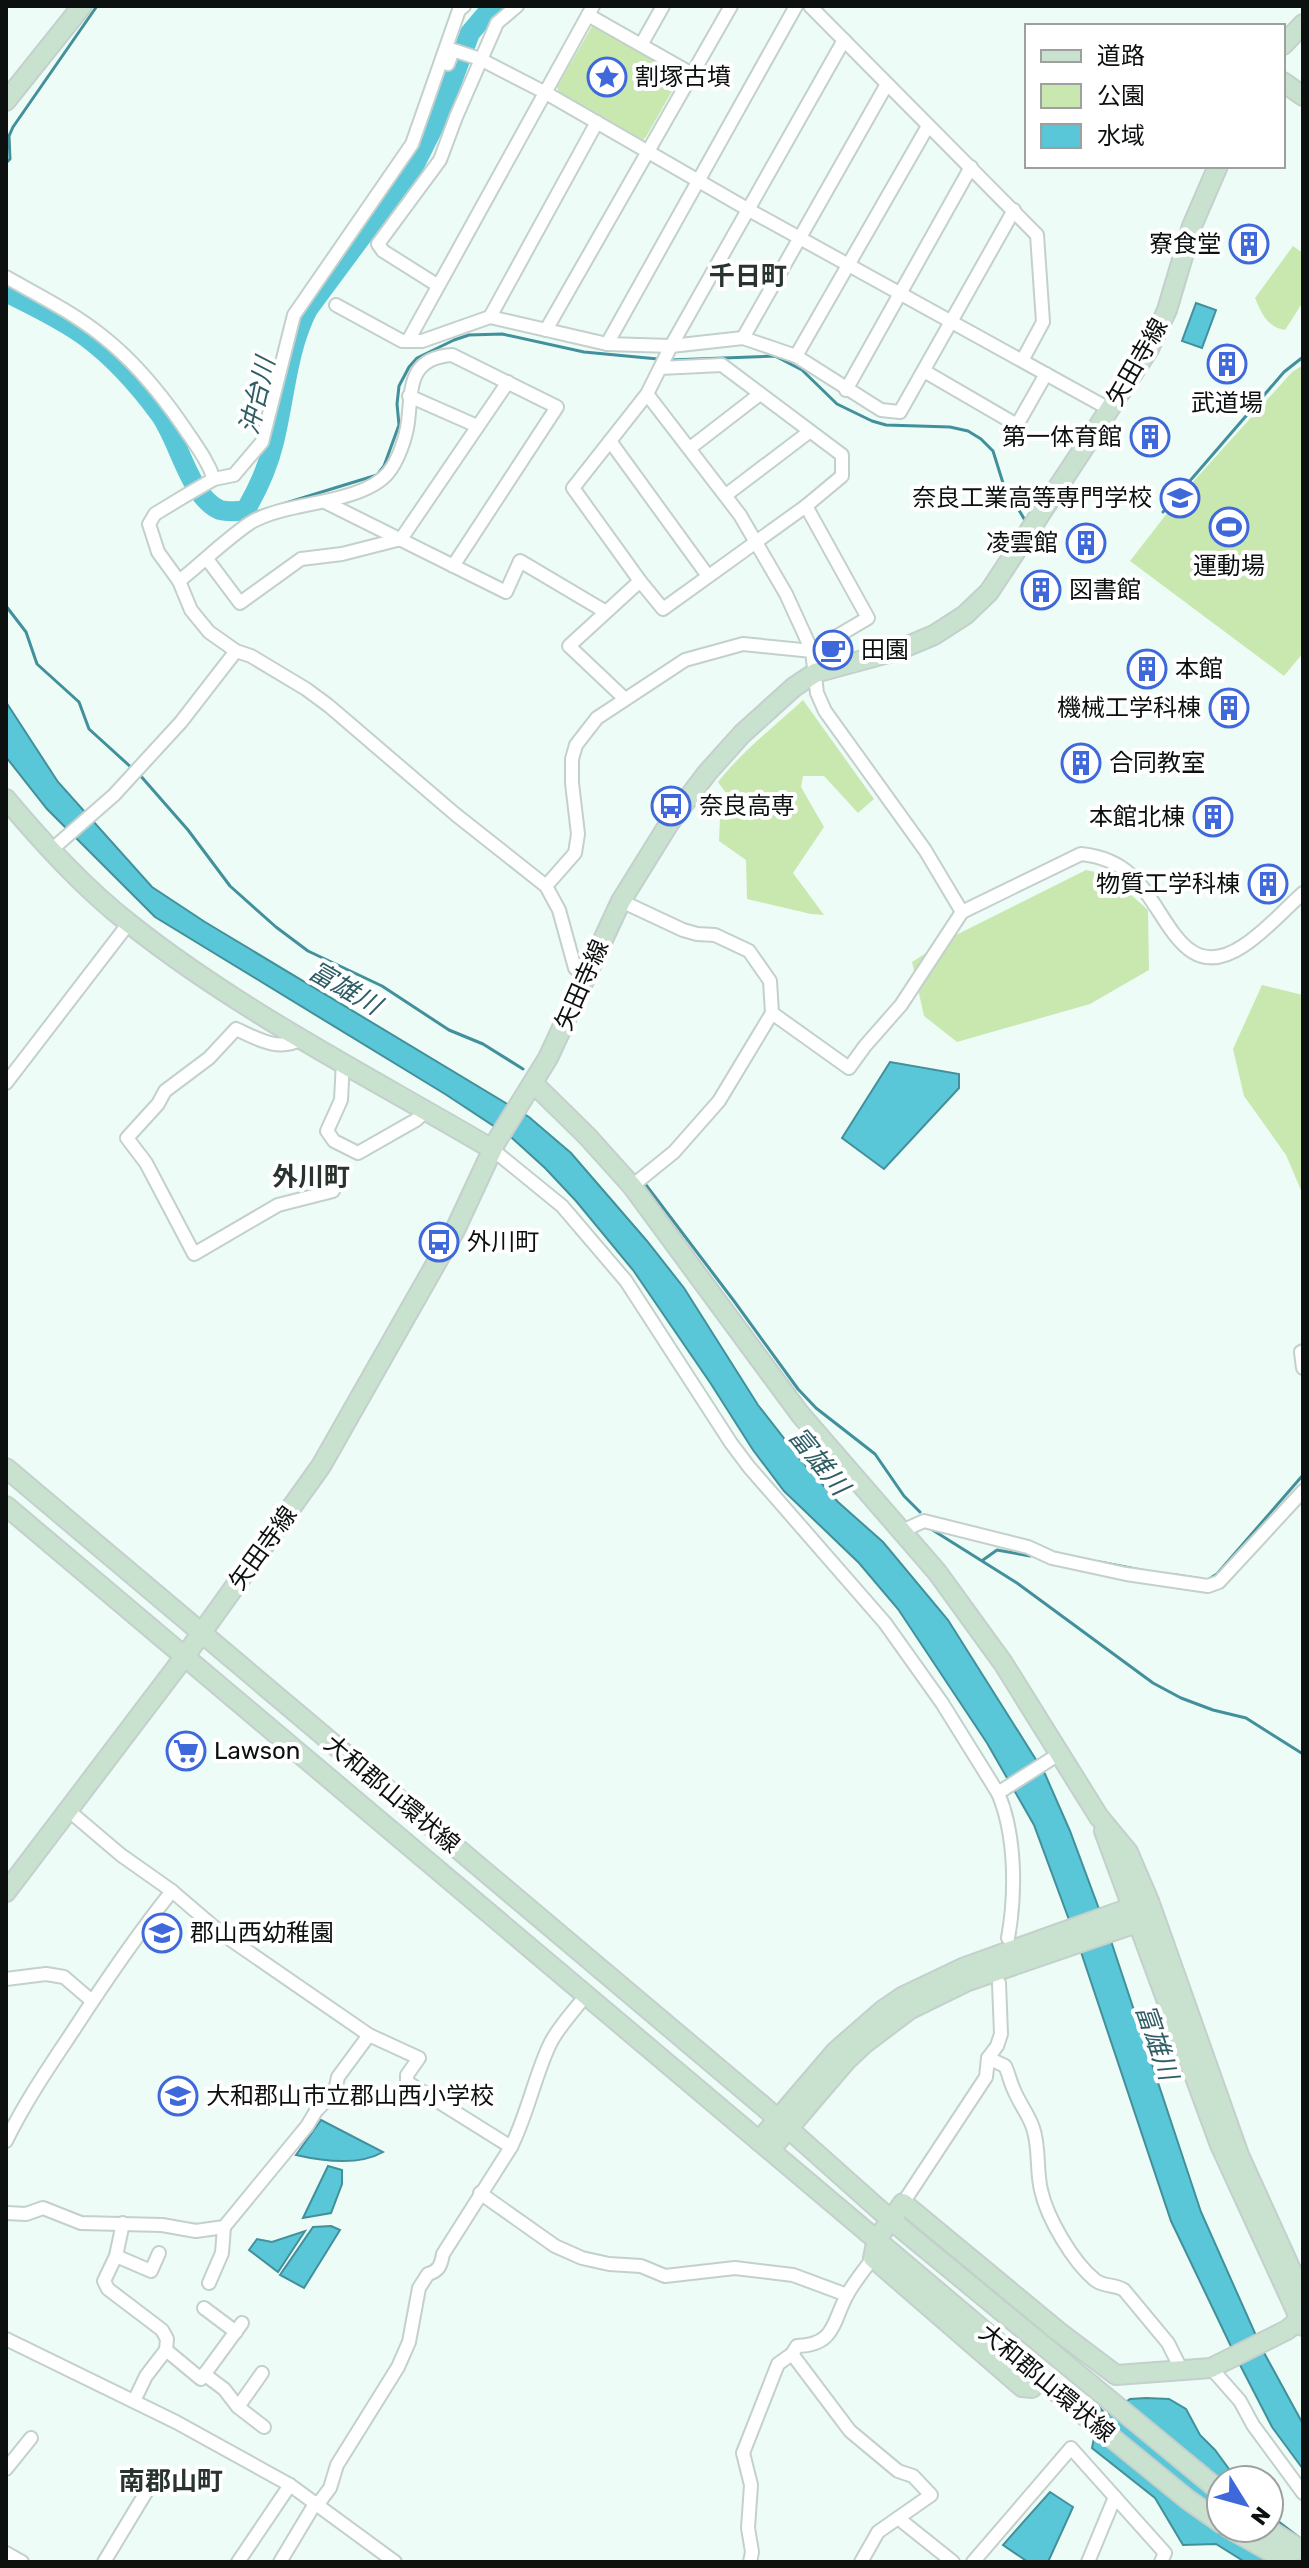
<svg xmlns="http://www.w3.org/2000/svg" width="1309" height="2568" font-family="Rubik,'Noto Sans JP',sans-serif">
<rect width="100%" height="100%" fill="#eefcf7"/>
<g fill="#c8e8af">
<polygon points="592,26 595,26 679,73 680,77 646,137 643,140 559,92 557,87"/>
<path d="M 1293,246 L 1303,253 L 1303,302 L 1285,330 C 1267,327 1262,314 1255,298 Z"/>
<polygon points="1303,365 1303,653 1284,676 1130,561 1182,494 1292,372"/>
<path d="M 803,700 L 874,799 L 858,813 L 824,776 L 803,776 L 801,787 L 824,827 L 793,873 L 824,915 L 811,914 L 747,899 L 746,860 L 719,841 L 720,817 L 729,797 L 718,782 C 742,751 774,727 803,700 Z"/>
<polygon points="1086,870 1109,875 1148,910 1149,970 1090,1004 957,1042 924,1016 912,962 950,938"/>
<polygon points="1262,985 1303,995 1303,1195 1286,1155 1244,1096 1233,1049"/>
</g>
<g fill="#59c7d7" stroke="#42909b" stroke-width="2">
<polygon points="1196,303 1216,310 1202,348 1182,341"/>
<polygon points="6,702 58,782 152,887 205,922 529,1117 571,1153 647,1241 684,1288 758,1405 801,1460 838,1502 883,1542 948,1620 1045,1774 1070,1831 1112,1944 1201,2212 1262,2349 1303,2424 1303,2469 1272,2427 1238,2361 1171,2221 1082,1955 1034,1825 987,1743 898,1609 859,1563 784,1491 753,1450 711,1384 633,1270 576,1201 545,1168 512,1138 445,1094 155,917 47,809 6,757"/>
<polygon points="890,1062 959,1074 959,1088 884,1169 842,1138"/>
<path d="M 321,2120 L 383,2152 C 359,2166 322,2161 296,2155 Z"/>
<polygon points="328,2166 342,2170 342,2184 331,2213 303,2218"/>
<polygon points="331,2226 340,2230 304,2288 280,2275 313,2227"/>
<polygon points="305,2231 278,2272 249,2250 257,2239 272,2242"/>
<polygon points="1146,2398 1169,2399 1186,2409 1200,2435 1215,2450 1237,2480 1221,2480 1221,2528 1269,2528 1269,2514 1303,2540 1303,2561 1245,2562 1216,2544 1183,2545 1155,2498 1092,2448 1100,2408 1107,2415 1130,2399"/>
<polygon points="1050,2492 1073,2507 1048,2562 1028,2562 1003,2545"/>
</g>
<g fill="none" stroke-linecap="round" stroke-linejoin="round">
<g stroke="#42909b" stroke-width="3">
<polyline points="6,163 10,159 9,136 13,127 97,6"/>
<polyline points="670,360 775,356 802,370 837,404 872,421 886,425 950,427 968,431 981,439 993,451 1003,483 1026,522"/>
<polyline points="245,511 253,513 377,475 384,466 399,425 397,404 399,386 409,367 417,358 454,340 469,335 502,334 584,352 658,359"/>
<polyline points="1163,512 1284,372 1303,357"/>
<polyline points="6,606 26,632 37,664 79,702 89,729 133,769"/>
<polyline points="139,774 188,830 230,886 276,927 308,951 382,986 449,1030 483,1044 523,1069"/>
<polyline points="646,1185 734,1301 798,1389 816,1408 875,1454 904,1496 920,1512"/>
<polyline points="931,1529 1017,1583 1153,1683 1181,1698 1213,1710 1246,1718 1303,1754"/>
<polyline points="983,1560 997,1550 1030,1556"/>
<polyline points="1100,1562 1151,1572"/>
<polyline points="1176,1575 1202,1579"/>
<polyline points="1209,1579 1217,1574 1303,1475"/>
</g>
<path stroke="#59c7d7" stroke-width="20" d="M 6,292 C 33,306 62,319 86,337 C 113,357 139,386 159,413 C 179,439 189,497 220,510 C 227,512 237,511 245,511 C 258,489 268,467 274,442 C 285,397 287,350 308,309 L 414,166 L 440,114 L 470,33 L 493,6"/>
<g stroke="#c3d0cb" stroke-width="16">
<g id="street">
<polyline points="464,6 459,10 412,144 294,315 262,442 234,475 214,479 188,494 155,514 149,524 158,552 179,581 191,610 209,632 236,651 251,656 306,689 329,706 455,814 546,886 559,910 575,968 585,978"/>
<polyline points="810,6 1037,235 1043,322 1023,359"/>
<polyline points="588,15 692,74"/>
<polyline points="641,45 663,6"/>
<polyline points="448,64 453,50 480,59 546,93 749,210 1111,410"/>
<path d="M 6,277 C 38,295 72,312 101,335 C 132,359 161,394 183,426 C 195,444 207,459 214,479"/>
<polyline points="437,285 383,251 378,244 440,160 456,117 497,23 517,6"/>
<polyline points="336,305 402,341 422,341 490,317 607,344 671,346 743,338 796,356 881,410 900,412 1014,210"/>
<polyline points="490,317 597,122"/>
<polyline points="546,330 731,6"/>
<polyline points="743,338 887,84"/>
<polyline points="409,339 593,6"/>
<polyline points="607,344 796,6"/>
<polyline points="796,356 928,126"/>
<polyline points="660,368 722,365 842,455 842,476 806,506 663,609 640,581 573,488 647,394 671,346 844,40"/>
<polyline points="924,371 1017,425 1046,374"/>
<polyline points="846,390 971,167"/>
<polyline points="647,394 740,515 786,594 812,651 817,693 825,711 925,850 962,912"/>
<polyline points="409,396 477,426"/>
<polyline points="610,441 708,576"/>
<polyline points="690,448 760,394"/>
<polyline points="726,495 809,432"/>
<polyline points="325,502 506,592 520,561 606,612"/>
<polyline points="207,559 240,603 301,559 342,554 401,539 508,382"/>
<path d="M 179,581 C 202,563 226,539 250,523 C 263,515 282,510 297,507 C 323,501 370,495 388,473 C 398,461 406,438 408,422 C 412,388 408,358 452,355 L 557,407 L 453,566"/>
<polyline points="624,698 569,646 640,581"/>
<polyline points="50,851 114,795 181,722 236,651"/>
<polyline points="546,886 575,853 578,834 572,783 572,759 576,745 597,718 685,660 743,644 812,651 868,618 806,506"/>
<polyline points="621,901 683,930 697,934 715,935 749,951 770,981 772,1013"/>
<path d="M 302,1039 C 278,1052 258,1039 236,1029 L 209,1058 L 165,1091 L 158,1104 L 127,1138 L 146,1163 L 194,1254 L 278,1205 L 333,1191"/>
<polyline points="343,1062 341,1100 327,1131 334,1141 358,1153 416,1120 427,1110"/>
<polyline points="6,1083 129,923"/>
<path d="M 492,1149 L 562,1206 L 626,1281 L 731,1443 L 749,1467 L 885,1623 L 942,1703 L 998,1793 C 1016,1835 1016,1894 1008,1938"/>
<path d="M 632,1186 L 674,1152 L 719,1101 L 772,1013 L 849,1068 L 865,1046 L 901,1005 L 962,912 L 1081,854 C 1100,856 1117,862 1131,875 C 1167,907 1181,987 1243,946 C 1265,932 1284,910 1303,893"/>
<polyline points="1303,1351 1301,1352 1303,1368"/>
<polyline points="902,1531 924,1521 1028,1547 1052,1558 1126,1574 1208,1586 1219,1582 1303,1491"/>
<polyline points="998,1793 1059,1754"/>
<polyline points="68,1810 121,1855 172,1891 221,1933 369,2035 419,2058 407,2075 407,2082 511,2147"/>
<polyline points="6,1979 46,1974 64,1977 92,2001"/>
<path d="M 988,2058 L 1005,2066 C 1009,2074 1010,2082 1014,2090 C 1019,2103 1029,2115 1033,2128 C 1040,2148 1036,2170 1041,2190 C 1047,2218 1073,2262 1095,2280 C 1104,2287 1115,2284 1124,2290 L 1168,2343 L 1181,2369"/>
<path d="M 6,2141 C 25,2102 49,2067 73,2031 C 104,1983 136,1936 172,1891"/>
<polyline points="480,2193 555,2246 582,2258 609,2264 641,2266 665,2276 735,2268 793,2275 847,2295"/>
<polyline points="903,2203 986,2077 988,2058 997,2046 1001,2034 999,1983"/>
<polyline points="6,2213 26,2214 43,2208 81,2223 162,2225 196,2231 224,2227 307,2126 316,2111 335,2091 338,2077 369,2035"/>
<polyline points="123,2223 116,2256 104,2281 108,2289 162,2330 167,2339 166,2350 146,2376 134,2401"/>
<polyline points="116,2256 151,2271 159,2253"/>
<polyline points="209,2283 222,2253 224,2227"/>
<polyline points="204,2308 236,2332"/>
<polyline points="6,2339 176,2422 290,2485 395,2562"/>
<polyline points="166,2350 201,2379 242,2323"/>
<polyline points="792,2354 850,2431 898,2471 913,2476 931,2495 878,2532 861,2562"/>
<polyline points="1211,2368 1240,2401 1253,2425 1303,2493"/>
<polyline points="204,2374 224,2389 238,2407 264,2427"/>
<polyline points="238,2407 262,2373"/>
<polyline points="6,2469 31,2438"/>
<path d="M 318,2504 L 330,2488 L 337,2465 L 398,2367 L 409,2342 L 419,2288 L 428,2274 C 439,2271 441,2265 443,2254 L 511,2147 C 527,2115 534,2079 549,2046 C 557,2028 574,2011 586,1995"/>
<polyline points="898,2518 953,2562"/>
<polyline points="6,2553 22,2562"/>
<polyline points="104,2562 148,2489"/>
<polyline points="238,2562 290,2485"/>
<polyline points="280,2562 316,2502"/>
<path d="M 750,2562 L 752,2552 L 748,2528 L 751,2485 L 743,2453 L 778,2364 L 792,2354 L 797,2346 C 835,2345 832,2323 847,2295 C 854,2282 864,2270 873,2258"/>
<polyline points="973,2562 1071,2448 1165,2553 1161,2562"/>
<polyline points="1088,2562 1115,2497"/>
</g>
</g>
<g stroke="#c3d0cb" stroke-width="22">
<g id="secondary">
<polyline points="1283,45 1303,24"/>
<polyline points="1283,82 1303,96"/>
<polyline points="6,101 82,6"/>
<path d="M 6,799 C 44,844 84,888 130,924 C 241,1012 370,1077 492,1149"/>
<polyline points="533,1083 587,1136 632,1186 800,1414 937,1572 1003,1663 1099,1817 1128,1852 1149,1901 1239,2155 1303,2296"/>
<polyline points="6,1468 763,2106 891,2220 1221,2492"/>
<polyline points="6,1506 1090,2420 1187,2499 1221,2523"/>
<polyline points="1104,1831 1220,2145 1303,2326"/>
<polyline points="6,1892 185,1656 321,1466 455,1230 496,1142 548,1058 621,901 670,822 707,773 742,734 794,687 815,673 896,651 934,635 965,615 989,592 1149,349 1167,310 1192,226 1218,166"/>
<polyline points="759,2141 836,2051 883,2010 902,1997 965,1967 1141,1904"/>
<polyline points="770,2150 846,2061 864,2044 909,2010 968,1981 1148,1919"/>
<polyline points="1032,2388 1022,2387 873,2258 877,2239 903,2203 1059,2332 1116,2375 1211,2368 1287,2330 1303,2317"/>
<polyline points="1229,2528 1289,2562"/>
<polyline points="1266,2528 1303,2551"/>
</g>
</g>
<use href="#street" stroke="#fff" stroke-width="12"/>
<use href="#secondary" stroke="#c9e2d0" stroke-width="18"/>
</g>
<defs>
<g id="sight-ring" transform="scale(2)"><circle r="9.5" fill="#fff" stroke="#3f69da" stroke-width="1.5"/><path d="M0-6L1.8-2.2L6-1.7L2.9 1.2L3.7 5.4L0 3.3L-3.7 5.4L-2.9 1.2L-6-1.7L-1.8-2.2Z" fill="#3f69da"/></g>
<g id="building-ring" transform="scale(2)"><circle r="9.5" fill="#fff" stroke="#3f69da" stroke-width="1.5"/><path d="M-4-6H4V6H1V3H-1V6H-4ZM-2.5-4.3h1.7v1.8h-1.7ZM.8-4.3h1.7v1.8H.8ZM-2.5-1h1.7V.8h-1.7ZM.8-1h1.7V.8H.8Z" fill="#3f69da"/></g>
<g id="school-ring" transform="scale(2)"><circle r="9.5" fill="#fff" stroke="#3f69da" stroke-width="1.5"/><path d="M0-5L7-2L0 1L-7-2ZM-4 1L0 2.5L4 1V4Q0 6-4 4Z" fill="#3f69da"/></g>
<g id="stadium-ring" transform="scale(2)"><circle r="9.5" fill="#fff" stroke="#3f69da" stroke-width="1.5"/><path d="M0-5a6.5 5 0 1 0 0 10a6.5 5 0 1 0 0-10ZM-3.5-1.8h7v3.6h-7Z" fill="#3f69da"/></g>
<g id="cafe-ring" transform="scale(2)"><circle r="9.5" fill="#fff" stroke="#3f69da" stroke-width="1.5"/><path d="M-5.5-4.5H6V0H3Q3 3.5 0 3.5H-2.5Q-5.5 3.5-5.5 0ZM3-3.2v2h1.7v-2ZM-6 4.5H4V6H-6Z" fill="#3f69da"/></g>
<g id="bus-ring" transform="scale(2)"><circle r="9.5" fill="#fff" stroke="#3f69da" stroke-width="1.5"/><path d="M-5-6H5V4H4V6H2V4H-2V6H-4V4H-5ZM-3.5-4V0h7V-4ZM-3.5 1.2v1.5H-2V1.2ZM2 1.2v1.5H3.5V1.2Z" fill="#3f69da"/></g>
<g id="supermarket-ring" transform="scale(2)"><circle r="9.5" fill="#fff" stroke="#3f69da" stroke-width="1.5"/><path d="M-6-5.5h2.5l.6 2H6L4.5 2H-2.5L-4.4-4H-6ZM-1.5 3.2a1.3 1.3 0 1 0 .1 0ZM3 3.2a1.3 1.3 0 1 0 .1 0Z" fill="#3f69da"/></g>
</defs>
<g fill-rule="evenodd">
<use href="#sight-ring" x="607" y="77"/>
<use href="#building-ring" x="1249" y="244"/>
<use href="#building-ring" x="1227" y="364"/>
<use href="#building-ring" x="1150" y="437"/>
<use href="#school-ring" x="1180" y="498"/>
<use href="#stadium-ring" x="1229" y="527"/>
<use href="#building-ring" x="1086" y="543"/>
<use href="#building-ring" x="1041" y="590"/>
<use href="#cafe-ring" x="833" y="650"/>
<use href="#building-ring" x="1147" y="669"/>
<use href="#building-ring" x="1229" y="708"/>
<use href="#building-ring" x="1081" y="763"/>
<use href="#bus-ring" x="671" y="806"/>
<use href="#building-ring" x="1213" y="817"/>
<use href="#building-ring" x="1268" y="884"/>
<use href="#bus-ring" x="439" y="1242"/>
<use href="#supermarket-ring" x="186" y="1751"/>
<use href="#school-ring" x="162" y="1933"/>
<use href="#school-ring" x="178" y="2096"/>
</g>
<g text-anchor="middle" stroke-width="8" stroke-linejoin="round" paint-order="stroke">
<g font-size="24" fill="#0c100f" stroke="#fff" text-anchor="start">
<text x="635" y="85">割塚古墳</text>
<text x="1221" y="252" text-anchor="end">寮食堂</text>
<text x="1227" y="411" text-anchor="middle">武道場</text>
<text x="1122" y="445" text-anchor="end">第一体育館</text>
<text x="1152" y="506" text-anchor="end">奈良工業高等専門学校</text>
<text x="1058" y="551" text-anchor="end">凌雲館</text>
<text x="1229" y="574" text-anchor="middle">運動場</text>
<text x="1069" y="598">図書館</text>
<text x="861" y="658">田園</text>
<text x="1175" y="677">本館</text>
<text x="1201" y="716" text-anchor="end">機械工学科棟</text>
<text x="1109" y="771">合同教室</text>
<text x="699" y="814">奈良高専</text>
<text x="1185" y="825" text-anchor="end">本館北棟</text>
<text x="1240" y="892" text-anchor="end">物質工学科棟</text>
<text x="467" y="1250">外川町</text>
<text x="214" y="1759">Lawson</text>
<text x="190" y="1941">郡山西幼稚園</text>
<text x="206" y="2104">大和郡山市立郡山西小学校</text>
</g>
<g font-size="24" fill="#0c100f" stroke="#fff">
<text transform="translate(1137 362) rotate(-60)" y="8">矢田寺線</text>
<text transform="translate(582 985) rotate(-66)" y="8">矢田寺線</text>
<text transform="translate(263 1548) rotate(-54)" y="8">矢田寺線</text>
<text transform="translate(392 1794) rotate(40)" y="8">大和郡山環状線</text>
<text transform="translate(1047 2383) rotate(40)" y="8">大和郡山環状線</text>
</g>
<g font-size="26" font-weight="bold" fill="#29342f" stroke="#fff">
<text x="748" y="285">千日町</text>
<text x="311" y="1186">外川町</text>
<text x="171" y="2490">南郡山町</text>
</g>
<g font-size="26" font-style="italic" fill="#2f5e66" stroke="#fff">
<text transform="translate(257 396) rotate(-77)" y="9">沖台川</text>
<text transform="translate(345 988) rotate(30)" y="9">富雄川</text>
<text transform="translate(819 1461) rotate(51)" y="9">富雄川</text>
<text transform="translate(1157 2042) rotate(71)" y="9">富雄川</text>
</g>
</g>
<rect width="1309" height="2568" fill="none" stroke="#0c100f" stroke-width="16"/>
<rect x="1025" y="24" width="260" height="144" fill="#ffffff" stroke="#9e9f9f" stroke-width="2"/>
<rect x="1041" y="50" width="40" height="12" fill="#c9e2d0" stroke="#9e9f9f" stroke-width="2"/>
<text x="1097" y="64" font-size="24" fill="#0c100f">道路</text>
<rect x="1041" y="84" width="40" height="24" fill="#c8e8af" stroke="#9e9f9f" stroke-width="2"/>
<text x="1097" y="104" font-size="24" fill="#0c100f">公園</text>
<rect x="1041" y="124" width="40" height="24" fill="#59c7d7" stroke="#9e9f9f" stroke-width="2"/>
<text x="1097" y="144" font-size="24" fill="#0c100f">水域</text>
<g transform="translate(1245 2504) rotate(127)"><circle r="38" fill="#ffffff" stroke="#9e9f9f" stroke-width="2"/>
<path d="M0-6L14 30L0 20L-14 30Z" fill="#3f69da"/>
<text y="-12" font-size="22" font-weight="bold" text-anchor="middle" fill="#0c100f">N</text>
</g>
</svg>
